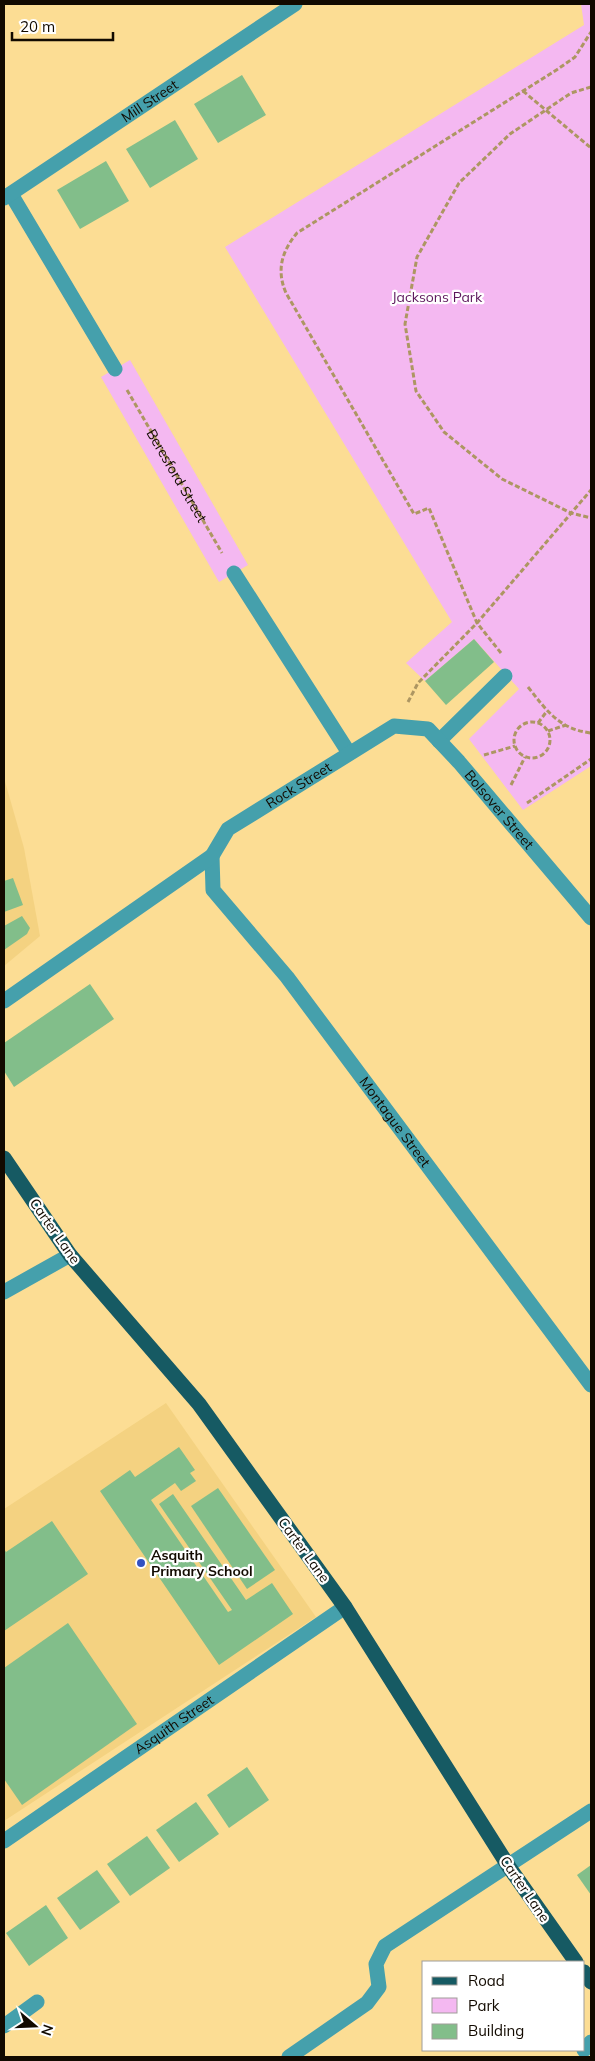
<svg xmlns="http://www.w3.org/2000/svg" width="595" height="2061" font-family="Mulish,sans-serif">
<rect width="100%" height="100%" fill="#fcdd94"/>
<g fill="#f4d281">
<polygon points="4,778 24,848 40,936 4,966"/>
<polygon points="166,1403 316,1617 4,1821 4,1509"/>
</g>
<g fill="#f4b8f1">
<polygon points="581,4 591,4 591,766 523,810 469,739 519,689 474,639 425,681 406,663 452,622 225,247 584,25"/>
<polygon points="130,360 248,565 219,582 101,377"/>
</g>
<g fill="#82be8a">
<polygon points="242,75 266,115 218,143 194,104"/>
<polygon points="175,120 198,159 150,188 126,149"/>
<polygon points="106,161 129,201 80,229 57,190"/>
<polygon points="474,639 494,662 446,705 425,681"/>
<polygon points="13,878 23,905 4,912 4,881"/>
<polygon points="22,916 30,928 27,934 4,950 4,926"/>
<polygon points="90,984 114,1019 14,1087 4,1071 4,1043"/>
<polygon points="179,1447 195,1470 190,1473 196,1481 181,1491 175,1483 151,1500 228,1612 232,1610 159,1504 173,1494 246,1600 272,1583 293,1614 219,1665 100,1491 130,1470 135,1477"/>
<polygon points="218,1488 275,1570 247,1589 191,1506"/>
<polygon points="52,1521 88,1574 4,1631 4,1549 6,1552"/>
<polygon points="68,1623 137,1724 22,1805 4,1779 4,1668"/>
<polygon points="247,1767 269,1800 229,1828 207,1795"/>
<polygon points="196,1802 219,1834 179,1862 156,1830"/>
<polygon points="147,1836 170,1868 130,1896 107,1864"/>
<polygon points="591,1865 591,1895 577,1875"/>
<polygon points="97,1870 120,1902 80,1930 57,1898"/>
<polygon points="46,1905 68,1938 29,1966 6,1933"/>
</g>
<g fill="none" stroke-linecap="round" stroke-linejoin="round">
<g stroke="#ad9662" stroke-width="3" stroke-dasharray="5 2.5" stroke-linecap="butt">
<polyline points="591,87 571,93 510,134 459,183 417,257 405,324 416,391 444,432 502,479 571,513 591,518"/>
<polyline points="523,91 591,148"/>
<path id="s1" d="M 127,390 L 222,553"/>
<path d="M 501,653 L 477,623 L 429,508 L 414,514 L 286,293 C 276,270 282,251 297,233 L 558,69 L 575,57 L 591,32"/>
<path d="M 528,687 C 547,711 559,729 591,733"/>
<polyline points="408,702 418,683 477,623 591,490"/>
<circle cx="532" cy="740" r="18"/>
<polyline points="538,723 547,711"/>
<polyline points="548,731 566,725"/>
<polyline points="484,755 515,746"/>
<polyline points="511,785 525,757"/>
<polyline points="527,803 591,759"/>
</g>
<g stroke="#45a0ac" stroke-width="15">
<polyline points="11,194 115,369"/>
<path id="s2" d="M 4,198 L 295,4"/>
<polyline points="234,573 349,753"/>
<polyline points="439,741 505,676"/>
<path id="s3" d="M 212,856 L 213,890 L 287,977 L 591,1385"/>
<path id="s4" d="M 4,1001 L 212,856 L 228,829 L 394,726 L 428,729 L 459,762 L 591,918"/>
<polyline points="4,1292 70,1255"/>
<path id="s5" d="M 4,1841 L 345,1607"/>
<polyline points="4,2026 37,2002"/>
<polyline points="584,2050 591,2042"/>
<polyline points="289,2057 367,2003 379,1987 376,1964 385,1946 591,1811"/>
</g>
<g stroke="#165a63" stroke-width="15">
<polyline points="4,1158 70,1255 199,1404 345,1607 509,1867 576,1962"/>
<polyline points="584,1972 591,1982"/>
</g>
</g>
<circle fill="#3351c2" stroke="#fff" stroke-width="2" cx="141" cy="1563" r="5"/>
<g text-anchor="middle" stroke-width="4.5" stroke-linejoin="round" paint-order="stroke">
<g font-size="14" fill="#120a00" stroke="#fff">
<text dy="5" stroke="none"><textPath href="#s2" startOffset="175">Mill Street</textPath></text>
<text dy="5" stroke="none"><textPath href="#s1" startOffset="99">Beresford Street</textPath></text>
<text dy="5" stroke="none"><textPath href="#s4" startOffset="368">Rock Street</textPath></text>
<text dy="5" stroke="none"><textPath href="#s4" startOffset="622">Bolsover Street</textPath></text>
<text dy="5" stroke="none"><textPath href="#s3" startOffset="329">Montague Street</textPath></text>
<text transform="translate(55 1231) rotate(55)" y="5">Carter Lane</text>
<text transform="translate(304 1550) rotate(54)" y="5">Carter Lane</text>
<text dy="5" stroke="none"><textPath href="#s5" startOffset="206">Asquith Street</textPath></text>
<text transform="translate(525 1889) rotate(56)" y="5">Carter Lane</text>
</g>
<g font-size="14" fill="#5c175c" stroke="#fff">
<text x="437" y="302">Jacksons Park</text>
</g>
<g font-size="14" font-weight="bold" fill="#120a00" stroke="#fff" text-anchor="start">
<text x="151" y="1560">Asquith<tspan x="151" dy="16">Primary School</tspan></text>
</g>
</g>
<rect width="595" height="2061" fill="none" stroke="#120a00" stroke-width="10"/>
<rect x="422" y="1961" width="162" height="90" fill="#ffffff" stroke="#a09d99"/>
<rect x="432" y="1977" width="25" height="8" fill="#165a63" stroke="#a09d99"/>
<text x="468" y="1986" font-size="15" fill="#120a00">Road</text>
<rect x="432" y="1998" width="25" height="15" fill="#f4b8f1" stroke="#a09d99"/>
<text x="468" y="2011" font-size="15" fill="#120a00">Park</text>
<rect x="432" y="2024" width="25" height="15" fill="#82be8a" stroke="#a09d99"/>
<text x="468" y="2036" font-size="15" fill="#120a00">Building</text>
<g transform="translate(35 2026) rotate(109)" stroke="#ffffff" stroke-width="4" paint-order="stroke">
<path d="M0-4L9 19L0 12L-9 19Z" fill="#120a00"/>
<text y="-8" font-size="14" font-weight="bold" text-anchor="middle" fill="#120a00">N</text>
</g>
<path d="M12 32v8h101v-8" fill="none" stroke="#120a00" stroke-width="2.5"/>
<text x="20" y="32" font-size="15" fill="#120a00" stroke="#ffffff" stroke-width="4" paint-order="stroke">20 m</text>
</svg>
